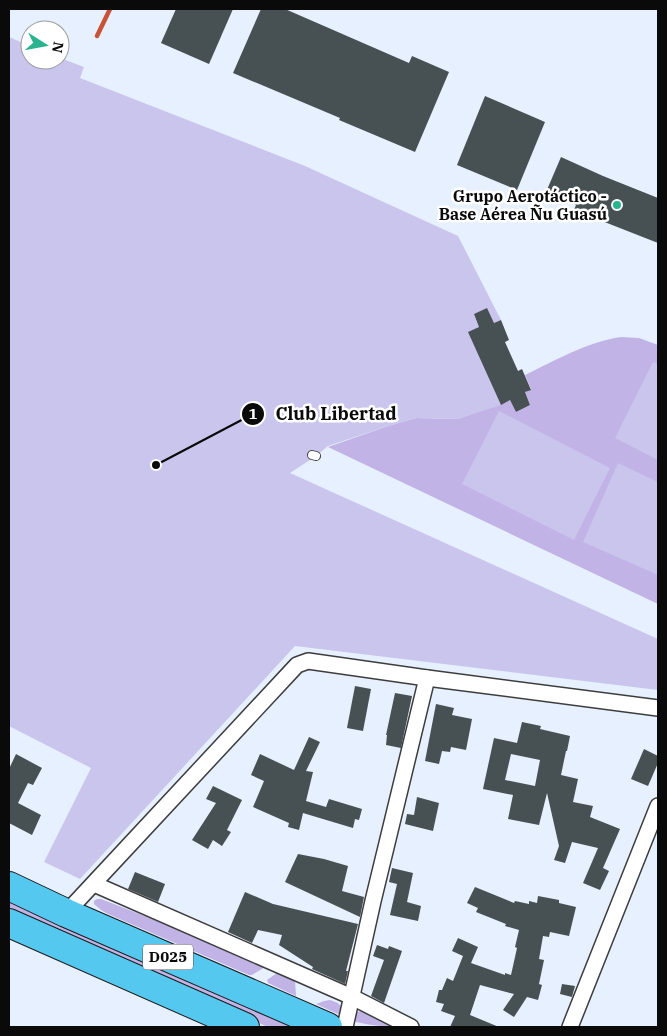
<svg xmlns="http://www.w3.org/2000/svg" width="667" height="1036" font-family="'IBM Plex Serif',serif">
<rect width="100%" height="100%" fill="#e7f0fe"/>
<g fill="#c1b3e6">
<path d="M 621,337 L 639,338 L 658,345 L 658,604 L 328,447 L 388,426 L 416,418 L 458,419 L 510,400 L 516,412 L 530,405 L 525,392 L 531,389 L 525,375 C 556,360 587,342 621,337 Z"/>
<polygon points="9,894 311,1027 268,1027 9,913"/>
<polygon points="97,899 101,899 201,938 257,965 265,966 265,967 252,975 249,975 108,914 101,910 94,904 94,901"/>
<polygon points="277,973 282,973 295,980 296,996 268,983 267,980"/>
<polygon points="330,1000 338,1003 343,1009 341,1014 338,1014 316,1004 324,1001"/>
<path d="M 361,1011 L 384,1022 L 404,1027 C 387,1027 373,1026 356,1022 L 354,1019 L 356,1012 Z"/>
</g>
<g fill="#cac5ed">
<polygon points="9,37 30,46 30,60 60,60 60,58 84,67 80,78 305,166 458,236 501,320 494,323 487,309 474,314 479,327 469,332 501,405 458,419 416,418 388,426 328,446 316,456 290,473 658,639 658,690 295,646 80,879 44,862 91,768 9,726"/>
<polygon points="653,362 658,364 658,460 615,438"/>
<polygon points="499,411 610,468 574,540 462,484"/>
<polygon points="618,463 658,482 658,575 583,542"/>
</g>
<g fill="none" stroke-linecap="round" stroke-linejoin="round">
<polyline stroke="#c75338" stroke-width="4.5" points="97,36 110,9"/>
</g>
<g fill="#475052" fill-rule="evenodd">
<polygon points="176,9 233,9 209,64 161,43"/>
<polygon points="261,9 285,9 409,63 412,56 449,72 415,152 339,120 340,118 233,73"/>
<polygon points="485,96 545,122 517,190 457,165"/>
<polygon points="561,157 603,176 658,198 658,243 574,210 576,205 546,192"/>
<polygon points="487,308 494,323 501,320 509,340 505,342 518,371 522,369 531,390 525,392 530,405 516,412 510,400 501,405 468,332 479,327 474,314"/>
<polygon points="355,686 371,689 363,731 347,728"/>
<polygon points="395,693 412,696 401,748 386,745 387,735 386,735"/>
<polygon points="436,704 454,708 452,715 472,719 466,750 451,747 450,752 442,751 439,764 425,761"/>
<path d="M 522,722 L 541,726 L 540,729 L 570,736 L 567,751 L 566,751 L 561,775 L 578,779 L 573,802 L 593,806 L 590,817 L 620,829 L 603,868 L 609,871 L 600,890 L 583,883 L 598,848 L 572,842 L 565,863 L 554,860 L 559,846 L 547,793 L 539,825 L 508,819 L 513,795 L 483,789 L 494,738 L 517,743 ZM 511,754 L 540,760 L 535,786 L 505,780 Z"/>
<polygon points="309,737 320,742 306,771 313,772 306,801 326,807 329,799 362,809 359,820 355,819 353,828 303,813 299,830 288,827 289,823 253,807 264,781 251,775 260,754 294,770"/>
<polygon points="644,749 658,756 658,763 648,786 631,779"/>
<polygon points="16,754 42,768 33,785 28,783 18,803 41,815 32,835 9,823 9,769"/>
<polygon points="213,786 242,800 227,830 231,832 222,846 213,840 208,849 192,840 216,803 206,799"/>
<polygon points="417,797 439,803 433,831 405,824 407,814 414,815"/>
<polygon points="298,854 324,859 348,866 342,891 364,897 360,917 285,882"/>
<polygon points="392,868 413,873 407,902 421,906 418,921 390,915 397,884 389,882"/>
<polygon points="135,872 165,884 158,902 128,889"/>
<polygon points="475,887 514,903 515,901 529,904 529,901 537,903 538,896 559,900 559,903 576,907 569,936 550,932 549,937 543,936 539,959 544,960 539,984 542,985 538,1000 527,997 514,1017 503,1010 514,994 480,985 470,1015 499,1027 450,1027 455,1016 441,1011 444,1004 436,1002 439,990 442,990 447,978 453,981 463,956 452,951 458,938 478,947 471,963 505,975 505,973 511,975 517,948 515,947 519,930 505,926 506,924 476,912 478,908 467,903"/>
<polygon points="245,892 273,904 358,924 346,971 348,971 345,984 312,969 313,967 279,945 282,935 258,930 252,943 228,932"/>
<polygon points="377,945 388,949 389,946 402,951 384,1003 371,996 384,960 373,956"/>
<polygon points="562,984 575,986 572,997 560,994"/>
</g>
<g fill="none" stroke-linecap="round" stroke-linejoin="round">
<g stroke="#3d3d3d" stroke-width="10">
<polyline id="lane" points="312,455 316,456"/>
</g>
<g stroke="#3d3d3d" stroke-width="18">
<g id="street">
<polyline points="94,884 352,997 411,1027"/>
<polyline points="66,913 297,665 308,661 427,678 658,708"/>
<polyline points="345,1027 373,901 427,678"/>
<polyline points="570,1027 658,806"/>
</g>
</g>
<g stroke="#1b1b1b" stroke-width="30">
<g id="highway">
<polyline points="9,886 66,913 328,1027"/>
<polyline points="9,923 245,1027"/>
</g>
</g>
<use href="#lane" stroke="#fff" stroke-width="8"/>
<use href="#street" stroke="#fff" stroke-width="15"/>
<use href="#highway" stroke="#55c8ef" stroke-width="28"/>
</g>
<circle fill="#29b38f" stroke="#fff" stroke-width="2" cx="617" cy="205" r="5"/>
<g text-anchor="middle" stroke-width="5" stroke-linejoin="round" paint-order="stroke">
<rect fill="#fff" stroke="#545454" stroke-width="1" x="143" y="944.5" width="50" height="25" rx="4"/>
<g font-size="15" font-weight="bold" fill="#0a0a0a">
<text x="168" y="962">D025</text>
</g>
<g font-size="16" font-weight="bold" fill="#0a0a0a" stroke="#fff" text-anchor="end">
<text x="607" y="202">Grupo Aerotáctico -<tspan x="607" dy="18">Base Aérea Ñu Guasú</tspan></text>
</g>
</g>
<path fill="none" stroke="#0a0a0a" stroke-width="2" d="M156 465L253 414"/>
<g fill="#0a0a0a" stroke="#fff" stroke-width="2">
<circle cx="156" cy="465" r="5"/>
<circle cx="253" cy="414" r="12"/>
</g>
<g font-size="15" text-anchor="middle" font-weight="bold" fill="#fff">
<text x="253" y="419">1</text>
</g>
<g font-size="18" text-anchor="middle" font-weight="bold" fill="#0a0a0a" stroke="#fff" stroke-width="5" stroke-linejoin="round" paint-order="stroke">
<text x="336" y="420">Club Libertad</text>
</g>
<rect width="667" height="1036" fill="none" stroke="#0a0a0a" stroke-width="20"/>
<g transform="translate(45 45) rotate(101)"><circle r="24" fill="#ffffff" stroke="#9d9d9d"/>
<path d="M0-4L9 19L0 12L-9 19Z" fill="#29b38f"/>
<text y="-8" font-size="14" font-weight="bold" text-anchor="middle" fill="#0a0a0a">N</text>
</g>
</svg>
